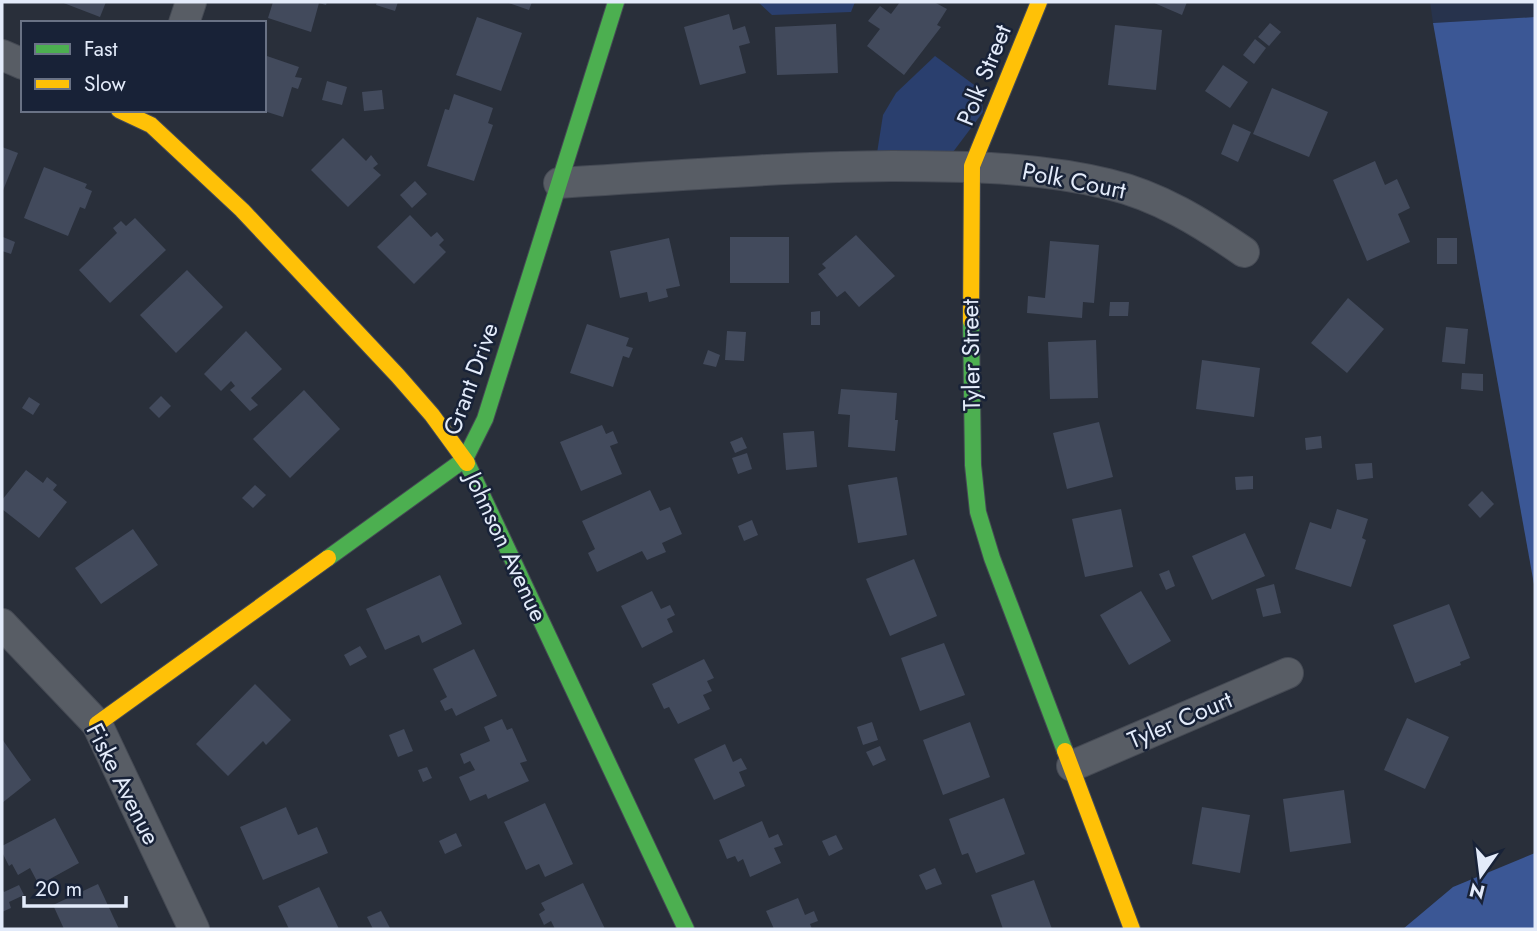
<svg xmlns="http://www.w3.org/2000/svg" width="1537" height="931" font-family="Jost,sans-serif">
<rect width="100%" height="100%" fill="#292f3a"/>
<polygon fill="#27334d" points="1430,2 1535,2 1535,17 1433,23"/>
<g fill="#2a3f6e">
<polygon points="758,2 855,2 851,12 772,15"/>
<polygon points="935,56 981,90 983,112 950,156 877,153 883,115 896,93"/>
</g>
<g fill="#3b5795">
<polygon points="1535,17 1535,590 1433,23"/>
<polygon points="1535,853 1535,929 1403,929 1453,887"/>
</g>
<g fill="#424a5c">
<polygon points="61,2 106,2 100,17"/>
<polygon points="273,2 327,2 326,5 319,3 311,32 268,18"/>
<polygon points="377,2 398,2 395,11 376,5"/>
<polygon points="506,2 532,2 529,10"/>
<polygon points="900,2 934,2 947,9 937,25 941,27 904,75 867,46 880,29 868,21 880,6 891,14"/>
<polygon points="1152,2 1187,2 1182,15"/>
<polygon points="729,14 733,30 745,26 750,43 739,46 746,73 700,85 684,27"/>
<polygon points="477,17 522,33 501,91 456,75"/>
<polygon points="1270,23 1281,32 1269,46 1258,37"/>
<polygon points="836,24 838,73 777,75 775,27"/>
<polygon points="1115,25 1162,30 1156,90 1108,85"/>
<polygon points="1255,39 1266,48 1254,64 1243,55"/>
<polygon points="264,55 299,67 295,77 302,78 298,89 292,87 283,117 264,111"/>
<polygon points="1223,65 1248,82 1230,108 1205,91"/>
<polygon points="327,81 347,87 342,105 322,100"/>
<polygon points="1272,88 1328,112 1309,157 1253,134"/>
<polygon points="382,90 384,109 364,111 362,92"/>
<polygon points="454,94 493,108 488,123 493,125 474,181 427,166 445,109 449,110"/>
<polygon points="1233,124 1251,132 1238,162 1221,154"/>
<polygon points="343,138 366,161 371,155 378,164 373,168 381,175 348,207 311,170"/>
<polygon points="2,147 18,153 2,193"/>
<polygon points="1375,161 1385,185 1397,179 1410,208 1398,214 1410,242 1367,261 1333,180"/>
<polygon points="44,167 87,184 85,188 92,191 85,209 80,207 68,236 24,218"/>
<polygon points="415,181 427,194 412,208 400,195"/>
<polygon points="410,215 431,237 437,232 444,240 439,245 446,252 414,284 377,247"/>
<polygon points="135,218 166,250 110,303 79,270 117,233 113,228 121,221 126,226"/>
<polygon points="856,235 895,276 859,307 845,291 837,297 818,274 826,268 822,264"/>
<polygon points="3,237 15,242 11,254 2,251"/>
<rect x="730" y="237" width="59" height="46"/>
<polygon points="669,238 680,286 666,289 668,297 649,302 647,292 620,298 610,251"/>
<rect x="1437" y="238" width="20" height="26"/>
<polygon points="1050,241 1099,245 1094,303 1083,302 1082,318 1027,313 1028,296 1045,298"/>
<polygon points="187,270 223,307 176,353 140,315"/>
<polygon points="1348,298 1384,329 1347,373 1311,343"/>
<polygon points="1110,302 1129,302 1128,316 1109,316"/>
<polygon points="820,311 820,325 811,325 811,312"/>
<polygon points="587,324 629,338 626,346 633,348 629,358 623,356 613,387 570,373"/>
<polygon points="1446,327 1468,329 1465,364 1442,362"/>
<polygon points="246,331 282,369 251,398 258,405 250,411 230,390 235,386 231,381 221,391 204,374"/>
<polygon points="727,331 746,332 744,361 725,360"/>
<polygon points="1096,340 1098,398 1050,399 1048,342"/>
<polygon points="708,350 720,355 716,367 703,364"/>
<polygon points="1202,360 1260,368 1254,417 1196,409"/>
<polygon points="1462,373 1483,374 1483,391 1461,389"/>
<polygon points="841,389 897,393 895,420 898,420 895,451 848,447 850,415 838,414"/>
<polygon points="304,390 340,429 290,478 253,439"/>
<polygon points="161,396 171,406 159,418 149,408"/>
<polygon points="29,397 40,404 33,415 22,408"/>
<polygon points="1099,422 1113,477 1067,489 1053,433"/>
<polygon points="602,425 606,434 613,431 618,443 610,446 622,474 581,491 560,442"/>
<polygon points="814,431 817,467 786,470 783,433"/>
<polygon points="1321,436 1322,448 1306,450 1305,438"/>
<polygon points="742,437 747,448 735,453 730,442"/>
<polygon points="747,453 752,469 738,474 732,458"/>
<polygon points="1372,463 1373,478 1357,480 1355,464"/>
<polygon points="26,470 43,483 47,477 57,485 53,490 67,502 39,538 2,509 2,500"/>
<polygon points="1253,476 1253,489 1236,490 1235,477"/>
<polygon points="897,477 907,535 858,543 848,485"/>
<polygon points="255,485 266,495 253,508 242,498"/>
<polygon points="650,490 660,511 670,507 682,534 662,543 666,552 647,560 642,551 597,572 588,553 595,549 582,521"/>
<polygon points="1482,491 1494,504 1480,518 1468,505"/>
<polygon points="1121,509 1133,567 1085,577 1072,519"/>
<polygon points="1337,509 1368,519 1362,538 1366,540 1351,587 1295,569 1310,522 1331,529"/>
<polygon points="752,520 758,535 744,541 738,526"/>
<polygon points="133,529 158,565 101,604 75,568"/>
<polygon points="1245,533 1265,576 1212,600 1192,556"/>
<polygon points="914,559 937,616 890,636 866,579"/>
<polygon points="1169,570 1175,586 1166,590 1159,574"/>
<polygon points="440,575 462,624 422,643 419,635 385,650 366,609"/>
<polygon points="1274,584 1281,613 1263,617 1256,589"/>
<polygon points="652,591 661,609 670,605 675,615 667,619 673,632 642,648 621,606"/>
<polygon points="1141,591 1171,641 1129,665 1100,615"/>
<polygon points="1449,604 1470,658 1460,662 1461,665 1415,683 1393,625"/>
<polygon points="944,643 965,695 920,711 901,658"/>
<polygon points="360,646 367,657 350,666 344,655"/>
<polygon points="474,649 497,696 456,716 452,708 445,711 440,701 447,697 433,669"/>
<polygon points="704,659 714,678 707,681 712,691 703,695 710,709 678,724 669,707 664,709 652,684"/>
<polygon points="255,684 291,720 266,745 263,741 228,776 196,744"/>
<polygon points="1407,718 1449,737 1425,789 1384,770"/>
<polygon points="502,719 507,730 512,728 527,761 520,763 529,781 488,799 486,794 470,801 459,777 475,770 470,761 464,764 460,754 490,741 484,727"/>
<polygon points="872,722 878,740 863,745 857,727"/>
<polygon points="970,722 990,777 943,795 923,740"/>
<polygon points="404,729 413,751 398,757 389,735"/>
<polygon points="2,739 31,780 2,803"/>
<polygon points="725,744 733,762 741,758 747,769 739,772 745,786 714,800 694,759"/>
<polygon points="880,746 886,760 873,766 866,752"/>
<polygon points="427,767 432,778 423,782 418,770"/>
<polygon points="1344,790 1351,843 1290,852 1283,799"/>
<polygon points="1004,798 1025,854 976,873 968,853 962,855 949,819"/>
<polygon points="545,803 573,864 545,877 539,864 526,870 504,822"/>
<polygon points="286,807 298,835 317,827 328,853 263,880 240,827"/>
<polygon points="1202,807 1250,815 1240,873 1192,864"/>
<polygon points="55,818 79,863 39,885 30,868 18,875 12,864 9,866 2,852 2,846"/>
<polygon points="762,821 769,838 778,834 783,845 774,848 781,863 750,877 743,859 738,862 735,856 727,859 719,840"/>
<polygon points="456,833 462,846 445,854 439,841"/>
<polygon points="836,835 843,849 829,856 822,841"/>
<polygon points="935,868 942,884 926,890 919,875"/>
<polygon points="1034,880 1052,929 1003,929 991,895"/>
<polygon points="583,883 605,929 555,929 551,921 544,925 539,914 545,910 541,903"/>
<polygon points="98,884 119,929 64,929 53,905"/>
<polygon points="19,885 24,895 9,902 11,908 2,912 2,888 4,892"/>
<polygon points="319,887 339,929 289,929 278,906"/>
<polygon points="798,898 805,915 814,911 818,921 810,924 812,929 774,929 766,911"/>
<polygon points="381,911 390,928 373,929 367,917"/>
</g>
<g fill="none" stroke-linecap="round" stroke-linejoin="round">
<g stroke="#454a54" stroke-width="32">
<g id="street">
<polyline points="184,23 191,2"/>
<polyline points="2,55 23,64"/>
<path d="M 559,183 C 670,176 781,167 892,166 C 965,166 1037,167 1108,184 C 1159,196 1202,223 1244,252"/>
<polyline points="2,624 97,724 194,929"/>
<polyline points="1072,766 1288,673"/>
</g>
</g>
<g stroke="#454a54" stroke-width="18">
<g id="fast">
<polyline points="971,321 973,465 978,512 992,558 1065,751"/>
<polyline points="467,463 686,929"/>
<polyline points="328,558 465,459 485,419 616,2"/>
</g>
</g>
<g stroke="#454a54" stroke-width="18">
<g id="slow">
<polyline points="119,110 151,125 242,210 398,376 432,415 467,463"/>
<polyline points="971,321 972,166 1039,2"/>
<polyline points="97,724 328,558"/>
<polyline points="1065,751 1132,929"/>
</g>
</g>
<use href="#street" stroke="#585d65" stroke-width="30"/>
<use href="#fast" stroke="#4caf50" stroke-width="16"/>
<use href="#slow" stroke="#ffc107" stroke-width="16"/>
</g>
<g text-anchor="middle" stroke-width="5" stroke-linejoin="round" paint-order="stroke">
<g font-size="24" fill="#e3ebfa" stroke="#182237">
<text transform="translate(984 75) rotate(-68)" y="8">Polk Street</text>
<text transform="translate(1074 181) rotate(11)" y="8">Polk Court</text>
<text transform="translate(971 355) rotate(-91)" y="8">Tyler Street</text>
<text transform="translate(471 379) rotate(-70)" y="8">Grant Drive</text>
<text transform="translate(506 547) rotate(65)" y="8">Johnson Avenue</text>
<text transform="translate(1180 720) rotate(-23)" y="8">Tyler Court</text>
<text transform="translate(123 784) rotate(63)" y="8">Fiske Avenue</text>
</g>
</g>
<rect width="1537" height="931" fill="none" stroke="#e3ebfa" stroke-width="7"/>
<rect x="21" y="21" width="245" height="91" fill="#182237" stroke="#697285" stroke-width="2"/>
<rect x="35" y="44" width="35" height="10" fill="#4caf50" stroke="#697285" stroke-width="2"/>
<text x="84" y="56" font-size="21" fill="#e3ebfa">Fast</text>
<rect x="35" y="79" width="35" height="10" fill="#ffc107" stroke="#697285" stroke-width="2"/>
<text x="84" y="91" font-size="21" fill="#e3ebfa">Slow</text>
<g transform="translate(1481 875) rotate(194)" stroke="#182237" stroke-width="5" paint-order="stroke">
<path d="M0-5L12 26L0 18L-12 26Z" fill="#e3ebfa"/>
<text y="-10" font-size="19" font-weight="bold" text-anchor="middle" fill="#e3ebfa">N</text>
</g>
<path d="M24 896v10h102v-10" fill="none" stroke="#e3ebfa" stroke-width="3.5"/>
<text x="35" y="896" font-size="21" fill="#e3ebfa" stroke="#182237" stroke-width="5" paint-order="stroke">20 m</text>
</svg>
